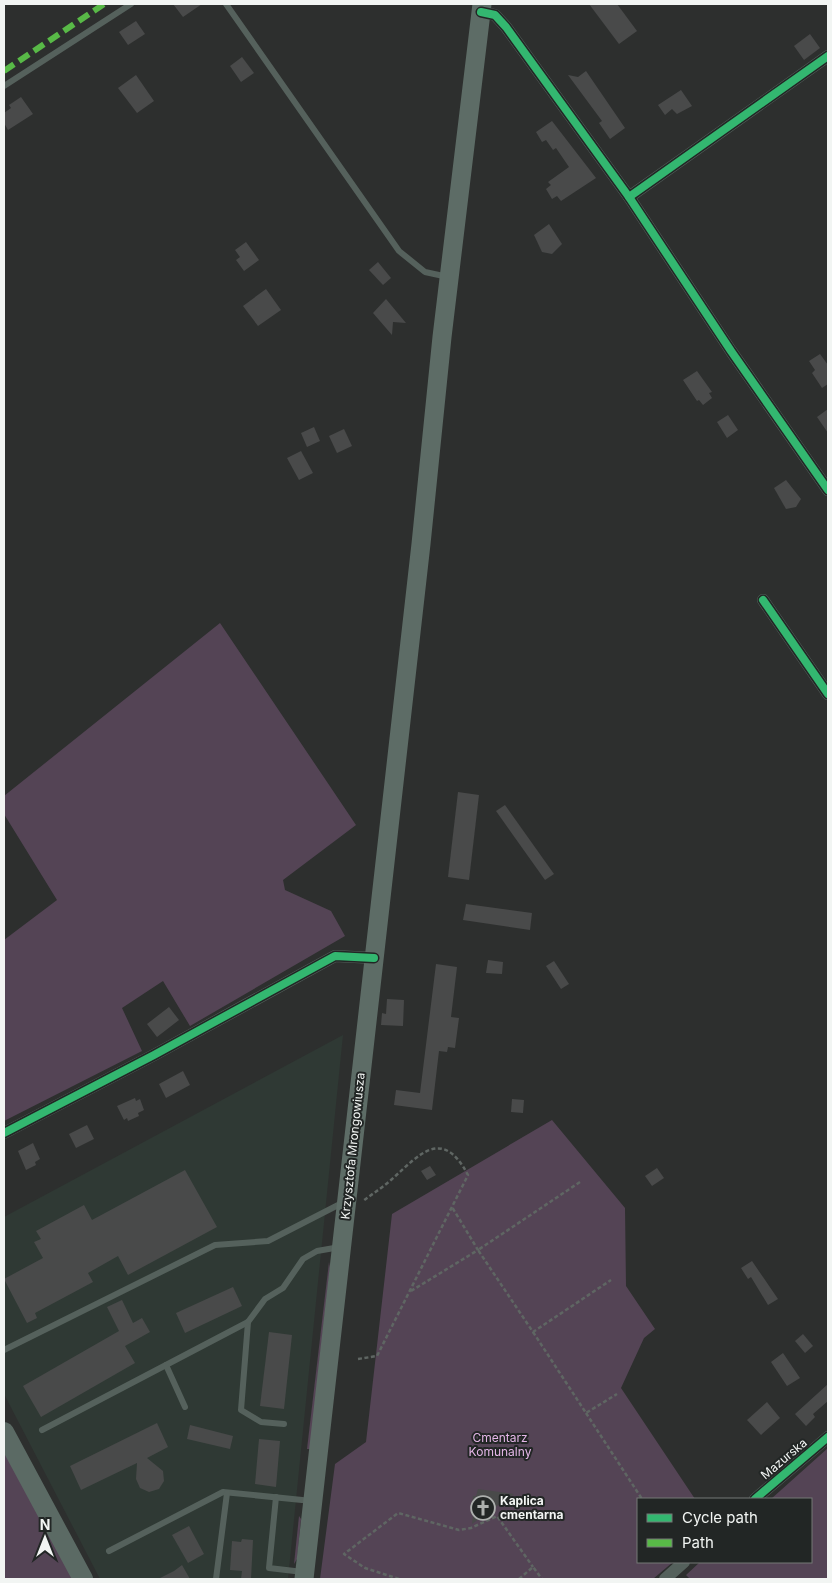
<svg xmlns="http://www.w3.org/2000/svg" width="832" height="1583" font-family="Inter,sans-serif">
<rect width="100%" height="100%" fill="#2d2f2e"/>
<polygon fill="#2f3934" points="343,1035 288,1579 100,1579 4,1394 4,1217"/>
<g fill="#544455">
<polygon points="220,623 356,825 283,880 285,890 331,911 345,936 190,1026 163,981 122,1008 142,1051 4,1121 4,940 57,900 4,814 4,796"/>
<polygon points="552,1120 625,1208 626,1286 655,1329 644,1338 621,1388 695,1499 638,1499 638,1562 673,1562 653,1579 320,1579 335,1464 366,1442 392,1214"/>
<polygon points="329,1262 330,1268 310,1449 307,1449"/>
<polygon points="828,1448 828,1579 690,1579 686,1575 700,1562 811,1562 811,1499 771,1499"/>
<polygon points="4,1449 73,1579 4,1579"/>
<polygon points="299,1516 301,1519 297,1559 294,1564"/>
</g>
<g fill="#494a4a">
<polygon points="173,4 202,4 183,17"/>
<polygon points="589,4 617,4 637,31 619,44"/>
<polygon points="136,21 145,34 128,45 119,32"/>
<polygon points="810,34 820,48 804,60 794,46"/>
<polygon points="242,57 254,73 241,82 230,66"/>
<polygon points="586,71 625,128 610,139 599,123 602,121 568,75 578,77"/>
<polygon points="136,75 154,101 137,113 118,88"/>
<polygon points="681,90 692,106 677,114 672,109 665,115 658,105"/>
<polygon points="21,97 33,114 8,130 4,123 4,113 11,108 9,105"/>
<polygon points="552,121 596,178 561,201 557,196 552,199 546,189 551,185 548,182 569,167 556,148 553,150 546,140 542,142 536,132"/>
<polygon points="549,224 562,244 552,254 542,252 534,235"/>
<polygon points="246,242 259,260 244,271 236,260 240,257 235,250"/>
<polygon points="378,262 391,278 383,285 369,270"/>
<polygon points="266,289 281,310 258,326 243,306"/>
<polygon points="386,299 406,323 393,322 392,335 373,313"/>
<polygon points="820,354 828,365 828,384 822,388 812,373 815,370 809,361"/>
<polygon points="697,371 712,392 709,393 712,398 703,405 699,400 697,401 683,380"/>
<polygon points="828,409 828,433 817,417"/>
<polygon points="728,415 738,430 727,438 717,422"/>
<polygon points="314,427 320,441 307,447 301,433"/>
<polygon points="344,429 352,446 337,453 329,436"/>
<polygon points="301,451 313,473 299,480 287,458"/>
<polygon points="786,480 801,499 796,507 786,509 774,488"/>
<polygon points="458,792 479,795 469,880 448,877"/>
<polygon points="505,805 554,874 545,880 496,811"/>
<polygon points="466,904 532,913 530,930 463,920"/>
<polygon points="488,960 503,962 502,974 486,973"/>
<polygon points="554,961 569,984 561,989 546,966"/>
<polygon points="436,964 457,967 451,1017 459,1018 455,1048 448,1047 447,1052 439,1051 432,1110 394,1105 396,1090 420,1093"/>
<polygon points="387,999 404,1000 403,1026 381,1025 382,1013 386,1014"/>
<polygon points="169,1007 179,1020 157,1037 147,1024"/>
<polygon points="183,1071 190,1085 166,1098 159,1084"/>
<polygon points="135,1098 136,1101 140,1099 144,1110 138,1113 139,1116 128,1121 127,1118 124,1120 117,1106"/>
<polygon points="512,1099 524,1100 523,1113 511,1112"/>
<polygon points="87,1125 94,1139 76,1148 69,1134"/>
<polygon points="33,1143 40,1159 35,1162 36,1165 26,1170 18,1151"/>
<polygon points="430,1166 436,1175 427,1180 421,1171"/>
<polygon points="657,1168 664,1178 652,1186 645,1176"/>
<polygon points="185,1170 217,1227 128,1275 118,1256 88,1273 93,1282 35,1313 37,1318 27,1323 4,1279 43,1258 34,1242 41,1239 36,1231 84,1205 92,1220"/>
<polygon points="752,1261 778,1299 768,1305 751,1277 748,1279 741,1268"/>
<polygon points="233,1287 242,1306 185,1333 176,1313"/>
<polygon points="122,1300 133,1323 142,1318 150,1332 125,1346 135,1363 41,1417 23,1386 119,1331 107,1307"/>
<polygon points="269,1332 292,1335 284,1409 260,1406"/>
<polygon points="803,1334 813,1346 805,1353 795,1341"/>
<polygon points="783,1353 800,1378 787,1386 771,1362"/>
<polygon points="828,1384 828,1401 813,1414 815,1417 806,1426 795,1414"/>
<polygon points="767,1402 780,1418 761,1435 747,1420"/>
<polygon points="157,1423 168,1447 147,1458 163,1471 164,1481 159,1489 149,1492 140,1488 136,1479 137,1463 81,1490 70,1466"/>
<polygon points="190,1425 233,1436 230,1449 187,1439"/>
<polygon points="259,1439 280,1441 276,1487 255,1484"/>
<polygon points="478,1489 514,1494 472,1524 473,1514 471,1514 473,1496 476,1496"/>
<polygon points="189,1526 204,1554 188,1563 172,1535"/>
<polygon points="242,1539 253,1540 251,1579 241,1579 242,1571 230,1570 232,1541 241,1542"/>
<polygon points="182,1565 190,1579 158,1579 174,1571"/>
</g>
<g fill="none" stroke-linecap="round" stroke-linejoin="round">
<g stroke="#5f6663" stroke-width="2.5" stroke-dasharray="4 2.5" stroke-linecap="butt">
<polyline points="580,1182 478,1250 533,1332 611,1280"/>
<polyline points="411,1291 478,1250 452,1207"/>
<polyline points="533,1332 586,1413 617,1394"/>
<path d="M 358,1359 L 377,1356 L 468,1175 C 442,1126 419,1155 391,1180 C 382,1188 372,1194 363,1201"/>
<polyline points="586,1413 642,1499"/>
<polyline points="399,1579 365,1568 344,1554 398,1513 459,1530 471,1528 497,1516 533,1567"/>
<polyline points="519,1579 533,1567 542,1579"/>
</g>
<g stroke="#55615c" stroke-width="6">
<polyline points="226,4 399,251 425,272 448,277"/>
<polyline points="4,86 131,4"/>
<polyline points="248,1322 241,1410 261,1422 284,1424"/>
<polyline points="4,1350 215,1245 268,1241 344,1202"/>
<polyline points="166,1365 185,1407"/>
<polyline points="42,1430 248,1322 265,1299 283,1288 303,1259 317,1251 340,1247"/>
<polyline points="276,1497 269,1568 303,1572"/>
<polyline points="109,1551 223,1492 312,1501"/>
<polyline points="216,1579 227,1493"/>
</g>
<g stroke="#55615c" stroke-width="12">
<polyline points="481,12 495,15 506,27 629,197 828,56"/>
<polyline points="629,197 731,351 828,490"/>
<polyline points="763,600 828,694"/>
<polyline points="4,1133 154,1055 335,956 374,958"/>
<polyline points="755,1499 828,1437"/>
<polyline points="665,1579 684,1562"/>
</g>
<polyline stroke="#5d6c66" stroke-width="19" points="304,1579 421,544 442,337 482,4"/>
<polyline stroke="#5b6a64" stroke-width="20" points="4,1432 83,1579"/>
<polyline stroke="#58b947" stroke-width="6" stroke-dasharray="12 6" stroke-linecap="butt" points="4,71 104,4"/>
<g stroke="#222625" stroke-width="11">
<g id="cycleway">
<polyline points="481,12 495,15 506,27 629,197 828,56"/>
<polyline points="629,197 731,351 828,490"/>
<polyline points="763,600 828,694"/>
<polyline points="4,1133 154,1055 335,956 374,958"/>
<polyline points="755,1499 828,1437"/>
</g>
</g>
<use href="#cycleway" stroke="#33b770" stroke-width="8"/>
</g>
<defs>
<g id="church-ring" transform="scale(1.25)"><circle r="9.5" fill="#222625" stroke="#adb0ae" stroke-width="1.5"/><path d="M-1.2-6h2.4v3.5h3.3v2.4h-3.3V6h-2.4V-.1h-3.3v-2.4h3.3Z" fill="#adb0ae"/></g>
</defs>
<g fill-rule="evenodd">
<use href="#church-ring" x="483" y="1508"/>
</g>
<g text-anchor="middle" stroke-width="4" stroke-linejoin="round" paint-order="stroke">
<g font-size="12" fill="#f2f5f3" stroke="#222625">
<text transform="translate(353 1146) rotate(-84)" y="4">Krzysztofa Mrongowiusza</text>
<text transform="translate(784 1459) rotate(-40)" y="4">Mazurska</text>
</g>
<g font-size="12" fill="#e4b6e7" stroke="#222625">
<text x="500" y="1442">Cmentarz<tspan x="500" dy="14">Komunalny</tspan></text>
</g>
<g font-size="12" font-weight="bold" fill="#f2f5f3" stroke="#222625" text-anchor="start">
<text x="500" y="1505">Kaplica<tspan x="500" dy="14">cmentarna</tspan></text>
</g>
</g>
<rect width="832" height="1583" fill="none" stroke="#f2f5f3" stroke-width="10"/>
<rect x="637" y="1498" width="175" height="65" fill="#222625" stroke="#757977"/>
<rect x="647" y="1514" width="25" height="8" fill="#33b770" stroke="#757977"/>
<text x="682" y="1523" font-size="15" fill="#f2f5f3">Cycle path</text>
<rect x="647" y="1539" width="25" height="8" fill="#58b947" stroke="#757977"/>
<text x="682" y="1548" font-size="15" fill="#f2f5f3">Path</text>
<g transform="translate(45 1538)" stroke="#222625" stroke-width="4" paint-order="stroke">
<path d="M0-4L9 19L0 12L-9 19Z" fill="#f2f5f3"/>
<text y="-8" font-size="14" font-weight="bold" text-anchor="middle" fill="#f2f5f3">N</text>
</g>
</svg>
